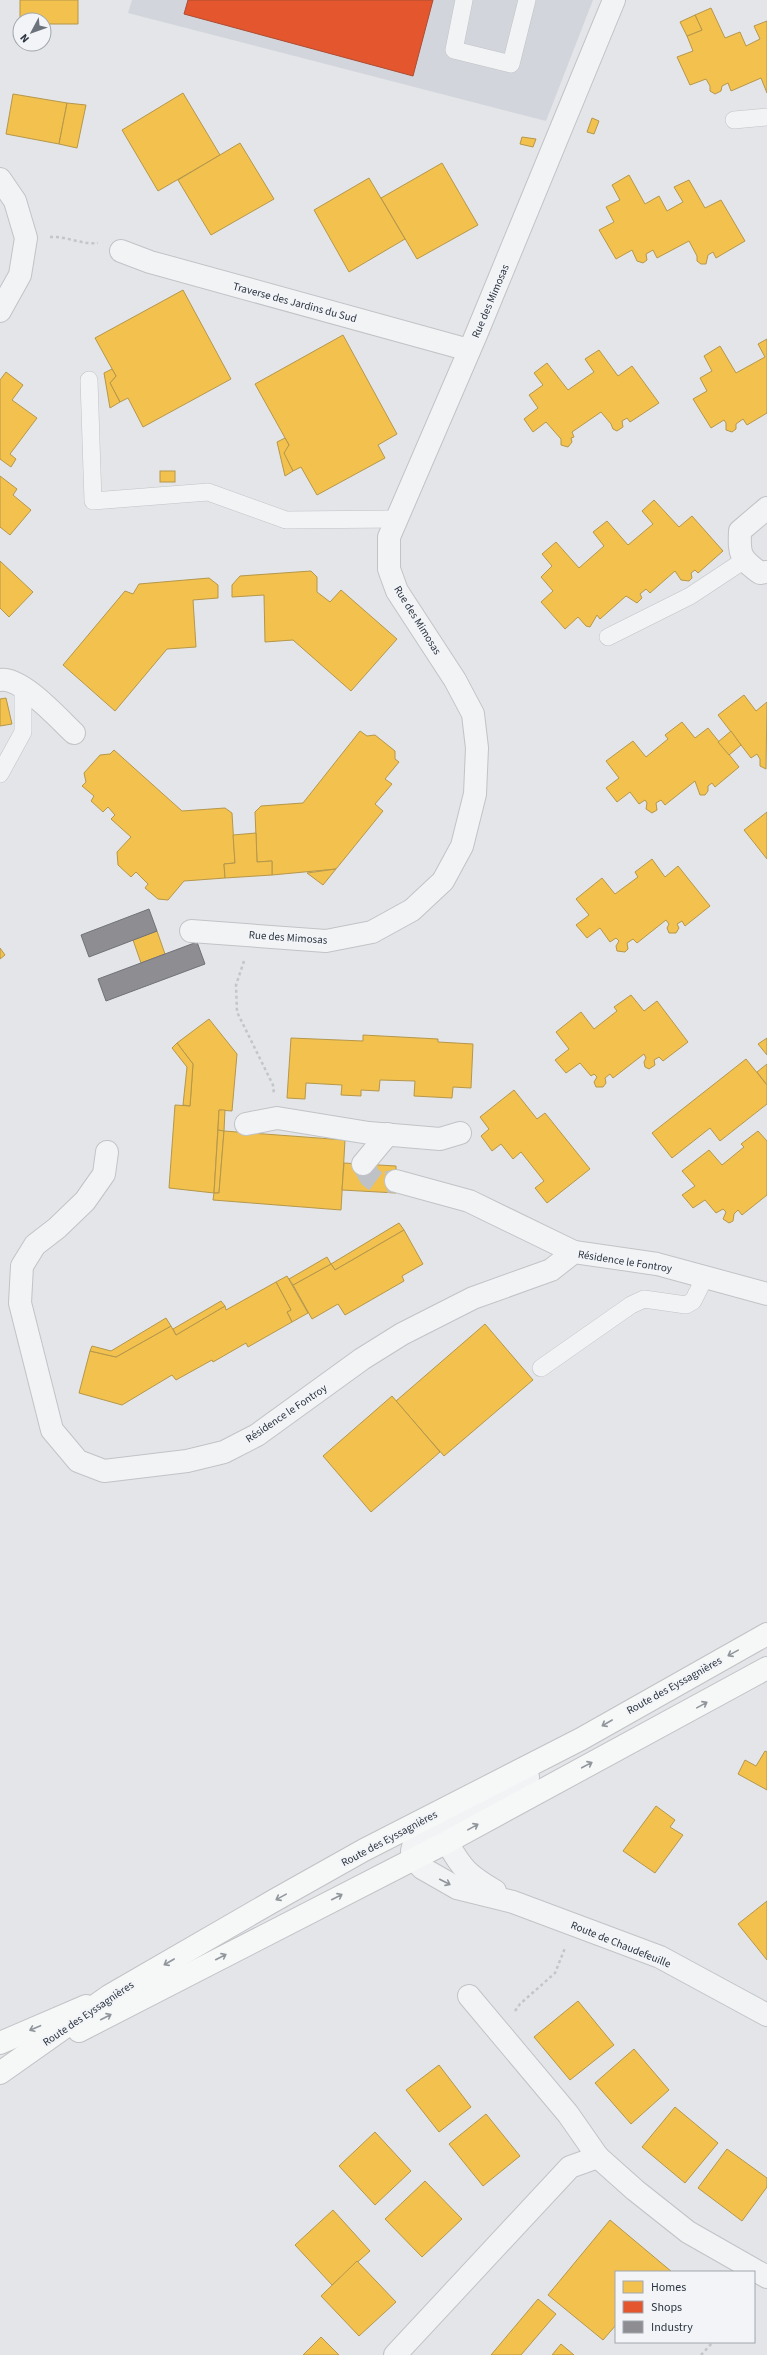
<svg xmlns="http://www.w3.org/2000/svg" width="767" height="2355" font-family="'Source Sans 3',sans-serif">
<rect width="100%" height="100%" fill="#e3e5e8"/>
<polygon fill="#d2d5db" points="132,0 593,0 546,121 128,13"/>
<g fill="#f2c14e" stroke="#b6974a">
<polygon points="20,0 78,0 78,24 44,24 44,20 20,20"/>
<polygon points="711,8 725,38 740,32 746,46 760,39 754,26 767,21 767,93 761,78 731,91 728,83 722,86 721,91 715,94 710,91 710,86 706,79 690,85 677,57 693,51 687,36 702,30 695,15"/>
<polygon points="695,15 702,30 687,36 680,22"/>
<polygon points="183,93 220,155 158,191 122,130"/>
<polygon points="13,94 67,103 59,144 6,134"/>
<polygon points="67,103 86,105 77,148 59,144"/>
<polygon points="592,118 599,121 594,134 587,132"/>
<polygon points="522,137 536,139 533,147 520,144"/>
<polygon points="240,143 274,199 211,235 178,180"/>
<polygon points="442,163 478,225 417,259 381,198"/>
<polygon points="629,175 645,204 659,196 667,211 683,202 674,187 689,180 705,208 721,200 745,241 716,258 713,252 708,255 706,264 701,264 697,261 697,256 689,241 657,258 653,250 646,254 647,260 643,263 637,261 632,250 616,259 599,230 614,222 606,207 620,200 612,185"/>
<polygon points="369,178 405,239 349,272 314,210"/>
<polygon points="183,290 231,379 143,427 128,398 120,402 110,383 116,376 95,338"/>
<polygon points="343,335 397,434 378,445 385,458 317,495 301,467 293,471 284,455 284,449 289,445 255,384"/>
<polygon points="767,339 767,413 747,425 743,419 736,424 736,429 732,432 726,430 726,423 724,420 711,428 693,399 707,391 700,378 712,371 704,356 720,346 736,373 765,357 758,344"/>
<polygon points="599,350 618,376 632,366 659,403 630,422 627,418 622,421 623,427 617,431 613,429 611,424 601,412 572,432 574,437 571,438 572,442 568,447 561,445 561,439 546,422 533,432 524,419 538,408 529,395 543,385 534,373 547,363 568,390 594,372 585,359"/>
<polygon points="112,369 116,376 110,383 120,402 110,408 104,373"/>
<polygon points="6,372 23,385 12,400 37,418 10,454 16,459 11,467 0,459 0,380"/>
<polygon points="285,438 289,445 284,453 293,471 285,476 277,442"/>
<rect x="160" y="471" width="15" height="11"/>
<polygon points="0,476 17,489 13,495 31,510 10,535 0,527"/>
<polygon points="654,500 679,527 692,516 723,551 698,573 695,570 691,573 692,578 689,581 681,580 675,571 650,593 646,589 640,594 642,598 637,603 626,596 600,619 597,615 590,627 586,626 578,617 565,629 541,602 553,591 541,577 552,566 542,554 556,542 579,568 604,546 593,532 607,521 628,545 653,524 642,511"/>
<polygon points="0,561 33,592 9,617 0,608"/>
<polygon points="311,571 317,577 317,592 330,602 341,590 397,639 351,691 293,640 265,642 264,595 232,597 232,585 240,576"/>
<polygon points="209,578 218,585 218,598 193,600 196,647 167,649 115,711 63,665 125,591 133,594 139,584"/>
<polygon points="744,695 756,711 767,702 766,769 760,766 760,759 757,754 751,758 718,715"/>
<polygon points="6,698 12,724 0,726 0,699"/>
<polygon points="682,722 695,738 708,728 739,767 715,787 712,783 708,786 708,791 705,795 700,795 695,781 665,805 661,800 656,803 657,810 652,813 646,809 647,803 645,800 639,804 630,792 617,802 606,788 619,778 606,761 633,741 646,757 668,739 665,735"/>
<polygon points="360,731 367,736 375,735 395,751 395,759 399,762 385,779 392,784 375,804 383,811 336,869 272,875 272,861 257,862 255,812 261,806 303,803"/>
<polygon points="731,731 741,745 729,755 718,742"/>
<polygon points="114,750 182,811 225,808 232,813 235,863 224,864 225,878 184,881 168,900 158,899 145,888 148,884 136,872 131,877 118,865 117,852 131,837 111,819 115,815 108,807 103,812 91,801 94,796 82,786 86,782 84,773 100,755 110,754"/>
<polygon points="767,812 767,859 744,830"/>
<polygon points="256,833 257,862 272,861 272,875 225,878 224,864 235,863 233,835"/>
<polygon points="652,859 665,877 678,866 710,906 685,926 682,921 677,924 679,928 676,933 669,933 667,928 669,924 666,920 637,943 633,939 627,943 628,949 625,952 617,951 616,946 619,941 616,938 610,942 600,928 587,938 576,925 589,915 576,899 602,878 615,894 638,877 635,872"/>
<polygon points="336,869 323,885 307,873"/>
<polygon points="157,931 165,954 141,963 133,940"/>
<polygon points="0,948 5,955 0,959"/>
<polygon points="631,995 644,1011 657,1001 688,1042 663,1061 659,1057 654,1060 655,1065 649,1069 645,1067 644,1062 646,1058 644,1054 613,1078 610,1074 605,1078 606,1083 603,1087 596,1087 594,1082 597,1077 594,1074 591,1076 580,1063 566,1073 555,1060 569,1049 556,1032 581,1012 594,1029 617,1011 614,1007"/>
<polygon points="209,1019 237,1054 232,1111 219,1110 214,1193 169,1188 175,1105 190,1106 193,1064 177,1043"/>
<polygon points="363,1035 438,1039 438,1042 473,1044 471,1088 453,1087 452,1098 414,1096 415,1081 380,1080 379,1091 361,1090 361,1096 341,1095 342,1085 306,1083 305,1099 287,1098 291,1038 363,1041"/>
<polygon points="767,1038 767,1055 758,1044"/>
<polygon points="177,1043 193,1064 190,1106 183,1105 187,1067 172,1048"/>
<polygon points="746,1059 767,1085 767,1104 720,1141 710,1128 672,1158 652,1133"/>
<polygon points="767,1064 767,1085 757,1072"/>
<polygon points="514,1090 537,1119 545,1113 590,1169 547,1203 535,1188 544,1181 521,1152 513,1159 501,1144 492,1151 481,1136 489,1129 480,1117"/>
<polygon points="219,1110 225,1110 224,1131 218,1130"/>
<polygon points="218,1130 224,1131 219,1193 214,1193"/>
<polygon points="224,1131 345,1140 341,1210 213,1200 214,1193 219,1193"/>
<polygon points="758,1131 767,1141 767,1195 742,1215 738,1210 734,1214 733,1221 729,1223 723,1219 726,1212 723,1209 716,1213 705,1200 693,1208 682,1195 695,1186 682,1171 709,1150 722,1165 744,1147 741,1144"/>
<polygon points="344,1163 396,1166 396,1193 342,1190"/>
<polygon points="399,1223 404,1230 335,1270 331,1264"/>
<polygon points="404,1230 423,1264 402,1276 404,1281 345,1315 338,1304 312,1319 293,1285 331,1264 335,1270"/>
<polygon points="327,1257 331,1264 293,1285 289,1279"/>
<polygon points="287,1276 308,1313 292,1322 287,1312 291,1310 276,1282"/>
<polygon points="276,1282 291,1310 287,1312 292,1322 248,1347 246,1343 213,1362 212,1360 176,1380 172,1375 122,1405 79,1393 90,1351 116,1357 171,1326 176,1335 225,1306 226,1310"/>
<polygon points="221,1301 225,1306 176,1335 173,1329"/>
<polygon points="166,1318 171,1326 116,1357 90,1351 92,1346 111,1351"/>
<polygon points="485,1324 533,1380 444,1456 396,1401"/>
<polygon points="392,1396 440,1452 371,1512 323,1456"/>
<polygon points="765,1751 767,1752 767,1790 738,1774 745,1760 756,1766"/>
<polygon points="656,1806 675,1820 670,1827 683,1835 655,1873 623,1851"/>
<polygon points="767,1901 767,1960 738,1924"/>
<polygon points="578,2001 614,2045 570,2080 534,2037"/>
<polygon points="634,2049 669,2090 631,2124 595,2083"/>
<polygon points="439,2065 471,2107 439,2132 406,2090"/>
<polygon points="675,2107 718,2143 685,2183 642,2147"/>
<polygon points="486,2114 520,2156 483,2186 449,2144"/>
<polygon points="375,2132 411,2171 375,2205 339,2166"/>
<polygon points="727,2149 767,2178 767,2187 742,2221 698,2188"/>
<polygon points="425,2181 462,2219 422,2257 385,2219"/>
<polygon points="333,2210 370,2251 332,2285 295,2245"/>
<polygon points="610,2220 672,2272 616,2272 616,2325 603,2340 548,2295"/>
<polygon points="357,2261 396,2302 359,2336 321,2296"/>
<polygon points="538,2299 556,2314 521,2355 491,2355"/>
<polygon points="321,2337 339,2355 303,2355"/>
<polygon points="561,2344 574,2355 552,2355"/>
</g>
<polygon fill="#e4572e" stroke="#ac4c33" points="188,0 433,0 413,76 184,14"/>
<g fill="#8d8d92" stroke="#707279">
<polygon points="149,909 157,931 89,957 81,935"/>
<polygon points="197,942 205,964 106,1001 98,979"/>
</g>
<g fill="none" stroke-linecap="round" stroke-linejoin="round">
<polyline stroke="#bec2c6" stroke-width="22" stroke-dasharray="22 11" stroke-linecap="butt" points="363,1164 370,1177 378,1183 396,1181"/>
<g stroke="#c1c3c6" stroke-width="18">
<g id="lane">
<polyline points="464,0 454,50 511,64 527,0"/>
<polyline points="734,120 767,117"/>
<polyline points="89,380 93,501 208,492 286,520 398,519"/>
<polyline points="608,637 690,596 743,561"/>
<polyline points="0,774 23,732 23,687"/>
<polyline points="541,1368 631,1305 644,1299 686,1305 693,1301 705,1277"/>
</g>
</g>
<g stroke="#c1c3c6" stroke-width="24">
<g id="street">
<polyline points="0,179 15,201 26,238 20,275 0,311"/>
<polyline points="121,251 150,262 469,350"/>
<path d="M 767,508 L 740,531 C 739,555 740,558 760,573 L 767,572"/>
<path d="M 0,680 C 21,676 59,719 74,733"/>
<polyline points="191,931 326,941 372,932 412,910 443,881 462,846 475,794 477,748 473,714 455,680 397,591 389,569 389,537 476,335 614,0"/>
<polyline points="246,1124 277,1118 369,1133 440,1139 460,1133"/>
<polyline points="107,1152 104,1174 85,1201 57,1228 35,1245 22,1266 20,1303 52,1430 78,1461 104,1471 187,1461 224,1452 257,1435 362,1359 402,1334 473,1298 551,1270 574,1252 657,1264 767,1294"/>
<polyline points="363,1164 388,1134"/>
<polyline points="396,1181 469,1201 574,1252"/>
<polyline points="528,1777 414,1843 412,1851 414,1859 422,1868 457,1888 513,1902 660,1957 767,2015"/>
<path d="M 429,1836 L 447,1842 C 462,1869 468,1875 495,1891"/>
<polyline points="469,1996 568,2114 598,2157 635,2190 688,2232 767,2277"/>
<polyline points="395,2355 570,2167 598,2157"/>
</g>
</g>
<g stroke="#c1c3c6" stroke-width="24">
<polyline id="secondary" points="0,2043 86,2006"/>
</g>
<g stroke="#c0c2c5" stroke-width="24">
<g id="primary">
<polyline points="79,2031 447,1842 767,1668"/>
<polyline points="0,2073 109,1996 275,1900 364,1850 581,1739 767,1634"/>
</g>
</g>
<g stroke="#c3c6c8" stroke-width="2.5" stroke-dasharray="3 3" stroke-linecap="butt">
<path d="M 50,237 C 67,236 82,245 98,243"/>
<polyline points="244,961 236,985 237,1012 273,1085 274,1094"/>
<polyline points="515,2011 520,2004 555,1973 565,1948"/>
<polyline points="701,2355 713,2342"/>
</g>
<use href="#lane" stroke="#f2f3f5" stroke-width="17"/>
<use href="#street" stroke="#f2f3f5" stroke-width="22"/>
<use href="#secondary" stroke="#f6f7f7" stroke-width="22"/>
<use href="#primary" stroke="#f6f7f7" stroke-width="22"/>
</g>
<defs><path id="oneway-shaft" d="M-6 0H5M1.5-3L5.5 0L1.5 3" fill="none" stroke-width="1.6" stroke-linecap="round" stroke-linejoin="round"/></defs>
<g stroke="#90969c">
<use href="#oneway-shaft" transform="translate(733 1653) rotate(151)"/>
<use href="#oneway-shaft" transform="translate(702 1705) rotate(-29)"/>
<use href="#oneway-shaft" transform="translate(607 1723) rotate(150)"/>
<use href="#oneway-shaft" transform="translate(587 1765) rotate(-28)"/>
<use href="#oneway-shaft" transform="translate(473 1827) rotate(-29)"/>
<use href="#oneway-shaft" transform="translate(281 1897) rotate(151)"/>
<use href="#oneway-shaft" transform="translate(337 1897) rotate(-27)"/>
<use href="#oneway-shaft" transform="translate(221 1957) rotate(-27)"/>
<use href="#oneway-shaft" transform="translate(169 1962) rotate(150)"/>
<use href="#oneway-shaft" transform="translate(106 2017) rotate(-27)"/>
<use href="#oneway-shaft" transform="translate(35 2028) rotate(157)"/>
</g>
<use stroke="#8e949a" href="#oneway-shaft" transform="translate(445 1882) rotate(27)"/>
<g text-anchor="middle" stroke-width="4" stroke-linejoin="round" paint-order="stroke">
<g font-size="11" fill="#2b3440" stroke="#f2f4f7">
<text transform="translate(490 301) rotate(-67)" y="4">Rue des Mimosas</text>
<text transform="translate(295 302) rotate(15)" y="4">Traverse des Jardins du Sud</text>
<text transform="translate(418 620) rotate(58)" y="4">Rue des Mimosas</text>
<text transform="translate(288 937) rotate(4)" y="4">Rue des Mimosas</text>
<text transform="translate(625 1261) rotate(9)" y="4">Résidence le Fontroy</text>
<text transform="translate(286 1413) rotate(-34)" y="4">Résidence le Fontroy</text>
<text transform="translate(674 1685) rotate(-29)" y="4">Route des Eyssagnières</text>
<text transform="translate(389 1838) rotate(-28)" y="4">Route des Eyssagnières</text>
<text transform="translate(621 1944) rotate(22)" y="4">Route de Chaudefeuille</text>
<text transform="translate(88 2013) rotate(-34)" y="4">Route des Eyssagnières</text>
</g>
</g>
<rect x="615" y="2271" width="140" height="72" fill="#f2f4f7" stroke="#a2a7ae"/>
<rect x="623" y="2281" width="20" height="12" fill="#f2c14e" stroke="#a2a7ae"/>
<text x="651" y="2291" font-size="12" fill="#2b3440">Homes</text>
<rect x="623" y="2301" width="20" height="12" fill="#e4572e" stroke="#a2a7ae"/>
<text x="651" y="2311" font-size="12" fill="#2b3440">Shops</text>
<rect x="623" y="2321" width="20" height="12" fill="#8d8d92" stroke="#a2a7ae"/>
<text x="651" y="2331" font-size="12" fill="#2b3440">Industry</text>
<g transform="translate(32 32) rotate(229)"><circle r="19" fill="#f2f4f7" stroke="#a2a7ae"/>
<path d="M0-3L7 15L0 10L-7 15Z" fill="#6b727b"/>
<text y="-6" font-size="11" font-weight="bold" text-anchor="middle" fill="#2b3440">N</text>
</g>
</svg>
